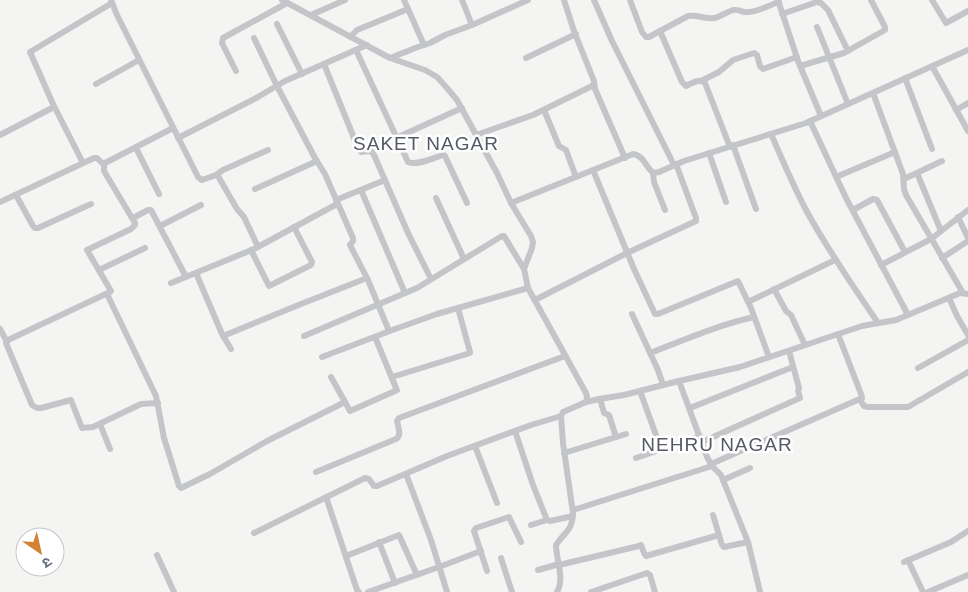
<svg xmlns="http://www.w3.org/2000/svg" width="968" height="592" font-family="Helvetica,'Noto Sans Devanagari',sans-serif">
<rect width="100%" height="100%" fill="#f4f5f2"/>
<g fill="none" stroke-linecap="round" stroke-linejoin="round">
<g stroke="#c4c5c9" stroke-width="6">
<polyline points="111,0 117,15 198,177 202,180 216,175 218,176 237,209 244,217 258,247"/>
<path d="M 282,0 L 390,58 L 425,70 L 437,77 L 447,88 L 457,100 L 497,173 L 511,203 L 531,236 L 533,242 L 532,248 L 524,269 L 528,288 L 586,393 L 587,397 L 586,402 L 563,412 L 561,416 L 563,443 L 573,513 C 572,532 565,531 556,545 C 556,560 565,578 557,592"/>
<polyline points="404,0 424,45"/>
<polyline points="462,0 472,25"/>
<polyline points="564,0 574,31 594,81 595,89 625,158"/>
<polyline points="594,0 612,41 674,165"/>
<path d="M 630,0 L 642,32 L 646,37 L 649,37 L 688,16 C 697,14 706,20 715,18 C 721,16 727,12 733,10 C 739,9 743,13 748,12 C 758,12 769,5 779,2"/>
<polyline points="778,0 798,61 821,116"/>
<polyline points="932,0 946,23 968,11"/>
<polyline points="782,14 817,2 821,3 828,10 848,51"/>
<polyline points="311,15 345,0"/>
<polyline points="277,24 302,74"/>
<polyline points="817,27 848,104"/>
<path d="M 660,31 L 682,82 L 686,86 C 692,83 700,78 705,83 L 730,147"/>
<polyline points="350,37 357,30 408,9"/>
<polyline points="254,38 277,86 315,158 325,174 353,238 353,241 350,245 351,247 368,280 389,331"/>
<path d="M 356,50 L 408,162 C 417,166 433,158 443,155 L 445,156 L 467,203"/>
<polyline points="390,58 418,47 430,43 445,35 472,25 528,0"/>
<polyline points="526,58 576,34"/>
<polyline points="324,64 358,148 361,152 371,151 374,155 408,233 431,279"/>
<polyline points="800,66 844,53 885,30 885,27 871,0"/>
<polyline points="932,66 968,131"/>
<polyline points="236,71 222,43 223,38 287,3"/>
<polyline points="905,78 932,149"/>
<polyline points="703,80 719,72 733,60 754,53 757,55 760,66 763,69 797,57"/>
<polyline points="96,84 139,60"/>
<polyline points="873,93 903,174 904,189 906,195 963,293"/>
<polyline points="544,110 559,146 566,150 576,177"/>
<polyline points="956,110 968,103"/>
<polyline points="810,121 846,198 908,315"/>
<path d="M 771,134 C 782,159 793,185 806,210 C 827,249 853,286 878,323"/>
<polyline points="0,135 54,107"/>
<polyline points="476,135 533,115 594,85"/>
<polyline points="178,138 258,97 285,81 367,45"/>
<polyline points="396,138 462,108"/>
<polyline points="733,145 756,209"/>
<polyline points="136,148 159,194"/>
<polyline points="709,153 726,202"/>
<polyline points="83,163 53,104 30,52 112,3"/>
<polyline points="104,164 104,171 135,223 135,225 131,229 87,250 111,291 110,292 8,340 6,343 32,405 37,408 41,408 71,400 82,428 93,427 141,404 158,403"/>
<polyline points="593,170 634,269 655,314 658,314 738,281 751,308 769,357"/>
<polyline points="653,173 654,182 665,210"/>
<polyline points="917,173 941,231"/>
<polyline points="216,175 223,170 268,150"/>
<polyline points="836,177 895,152"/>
<polyline points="904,179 942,161"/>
<polyline points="255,189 317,161"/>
<polyline points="361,190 405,293"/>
<polyline points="16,195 33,226 35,228 38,228 91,204"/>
<polyline points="436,198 464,259"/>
<polyline points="336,200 385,180"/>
<polyline points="0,202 94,158 97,158 102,163 105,163 173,128"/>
<path d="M 511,203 L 633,154 C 643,155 646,167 653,173 L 659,172 L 684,161 L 806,123 L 968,50"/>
<polyline points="853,210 873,199 877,200 905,252"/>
<polyline points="958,217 968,238"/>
<polyline points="133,218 148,210 151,210 186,277"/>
<polyline points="160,226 201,205"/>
<polyline points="251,250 269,286 311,265 312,262 294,227"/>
<polyline points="942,258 968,241"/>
<polyline points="881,265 931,239 968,210"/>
<polyline points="99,270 145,248"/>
<polyline points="196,273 222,334 231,349"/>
<polyline points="171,283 254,249 337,204"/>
<polyline points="774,289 786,311 791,315 805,345"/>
<polyline points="107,294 156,396 164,438 179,486 181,488 210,474 267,441 345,402"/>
<polyline points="949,298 957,316 968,335"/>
<polyline points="535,300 627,253 696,221 696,218 676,164"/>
<polyline points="748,302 835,260"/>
<polyline points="632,314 658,370 663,385"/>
<polyline points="0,329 7,342"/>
<polyline points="223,336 296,306 367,278"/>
<polyline points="304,336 417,288 502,236 504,236 524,269"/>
<path d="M 650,353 C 684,340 718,325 754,317"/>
<polyline points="322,357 395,329 437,314 528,288"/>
<polyline points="918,368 968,340"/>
<polyline points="331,377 350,411 395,391 397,390 396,388 375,337"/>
<polyline points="392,377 470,353 470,352 458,308"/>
<polyline points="679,381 740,367 862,326 896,320 960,293 968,294"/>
<polyline points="640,391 661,449"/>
<polyline points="600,399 604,413 609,415 616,437"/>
<polyline points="860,400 864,406 868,407 908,407 968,372"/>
<polyline points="586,402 599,399 624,395 679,381 707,457 712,466 721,475 748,542 760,592"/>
<polyline points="690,408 793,367"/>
<polyline points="100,424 110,449"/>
<polyline points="515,431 533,485 547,520 550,521 573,516"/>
<polyline points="702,442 800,398 798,391 799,388 789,351"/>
<polyline points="475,446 497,503"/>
<polyline points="564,453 626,434"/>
<polyline points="636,458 700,436"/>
<polyline points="711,464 862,398 861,394 838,334"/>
<path d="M 316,472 L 396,439 C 402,435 398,427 397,421 L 399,418 L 565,356"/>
<polyline points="406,474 431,540 447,592"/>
<polyline points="723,480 750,468"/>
<polyline points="326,497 357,590 359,592"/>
<polyline points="573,510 712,466"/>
<polyline points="713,515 722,545 724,547 748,542"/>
<polyline points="531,525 547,520"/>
<polyline points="254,533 365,478 369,479 374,486 377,486 447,456 531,425 561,416"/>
<polyline points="379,542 395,583"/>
<polyline points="157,555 174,592"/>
<polyline points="346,556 399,535 417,575"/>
<polyline points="501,558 512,592"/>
<polyline points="908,560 923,592"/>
<polyline points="904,562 951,542 968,531"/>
<path d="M 559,565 L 639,546 L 641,545 C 643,549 643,553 646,556 L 719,535"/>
<polyline points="538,570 559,564"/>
<polyline points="487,571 474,531 476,528 509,517 521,542"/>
<polyline points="368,592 439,567 481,551"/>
<polyline points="591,592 647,573 650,575 655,592"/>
<polyline points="928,592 968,575"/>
</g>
</g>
<g text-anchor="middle" stroke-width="5" stroke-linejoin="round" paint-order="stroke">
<g font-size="19" letter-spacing="1" fill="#545966" stroke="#fff">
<text x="426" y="150">SAKET NAGAR</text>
<text x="717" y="451">NEHRU NAGAR</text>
</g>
</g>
<g transform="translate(40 552) rotate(146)"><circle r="24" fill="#ffffff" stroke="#c2c5cc"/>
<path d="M0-4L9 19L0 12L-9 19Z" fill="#d38234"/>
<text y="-8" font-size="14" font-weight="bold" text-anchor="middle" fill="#676e80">उ</text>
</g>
</svg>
